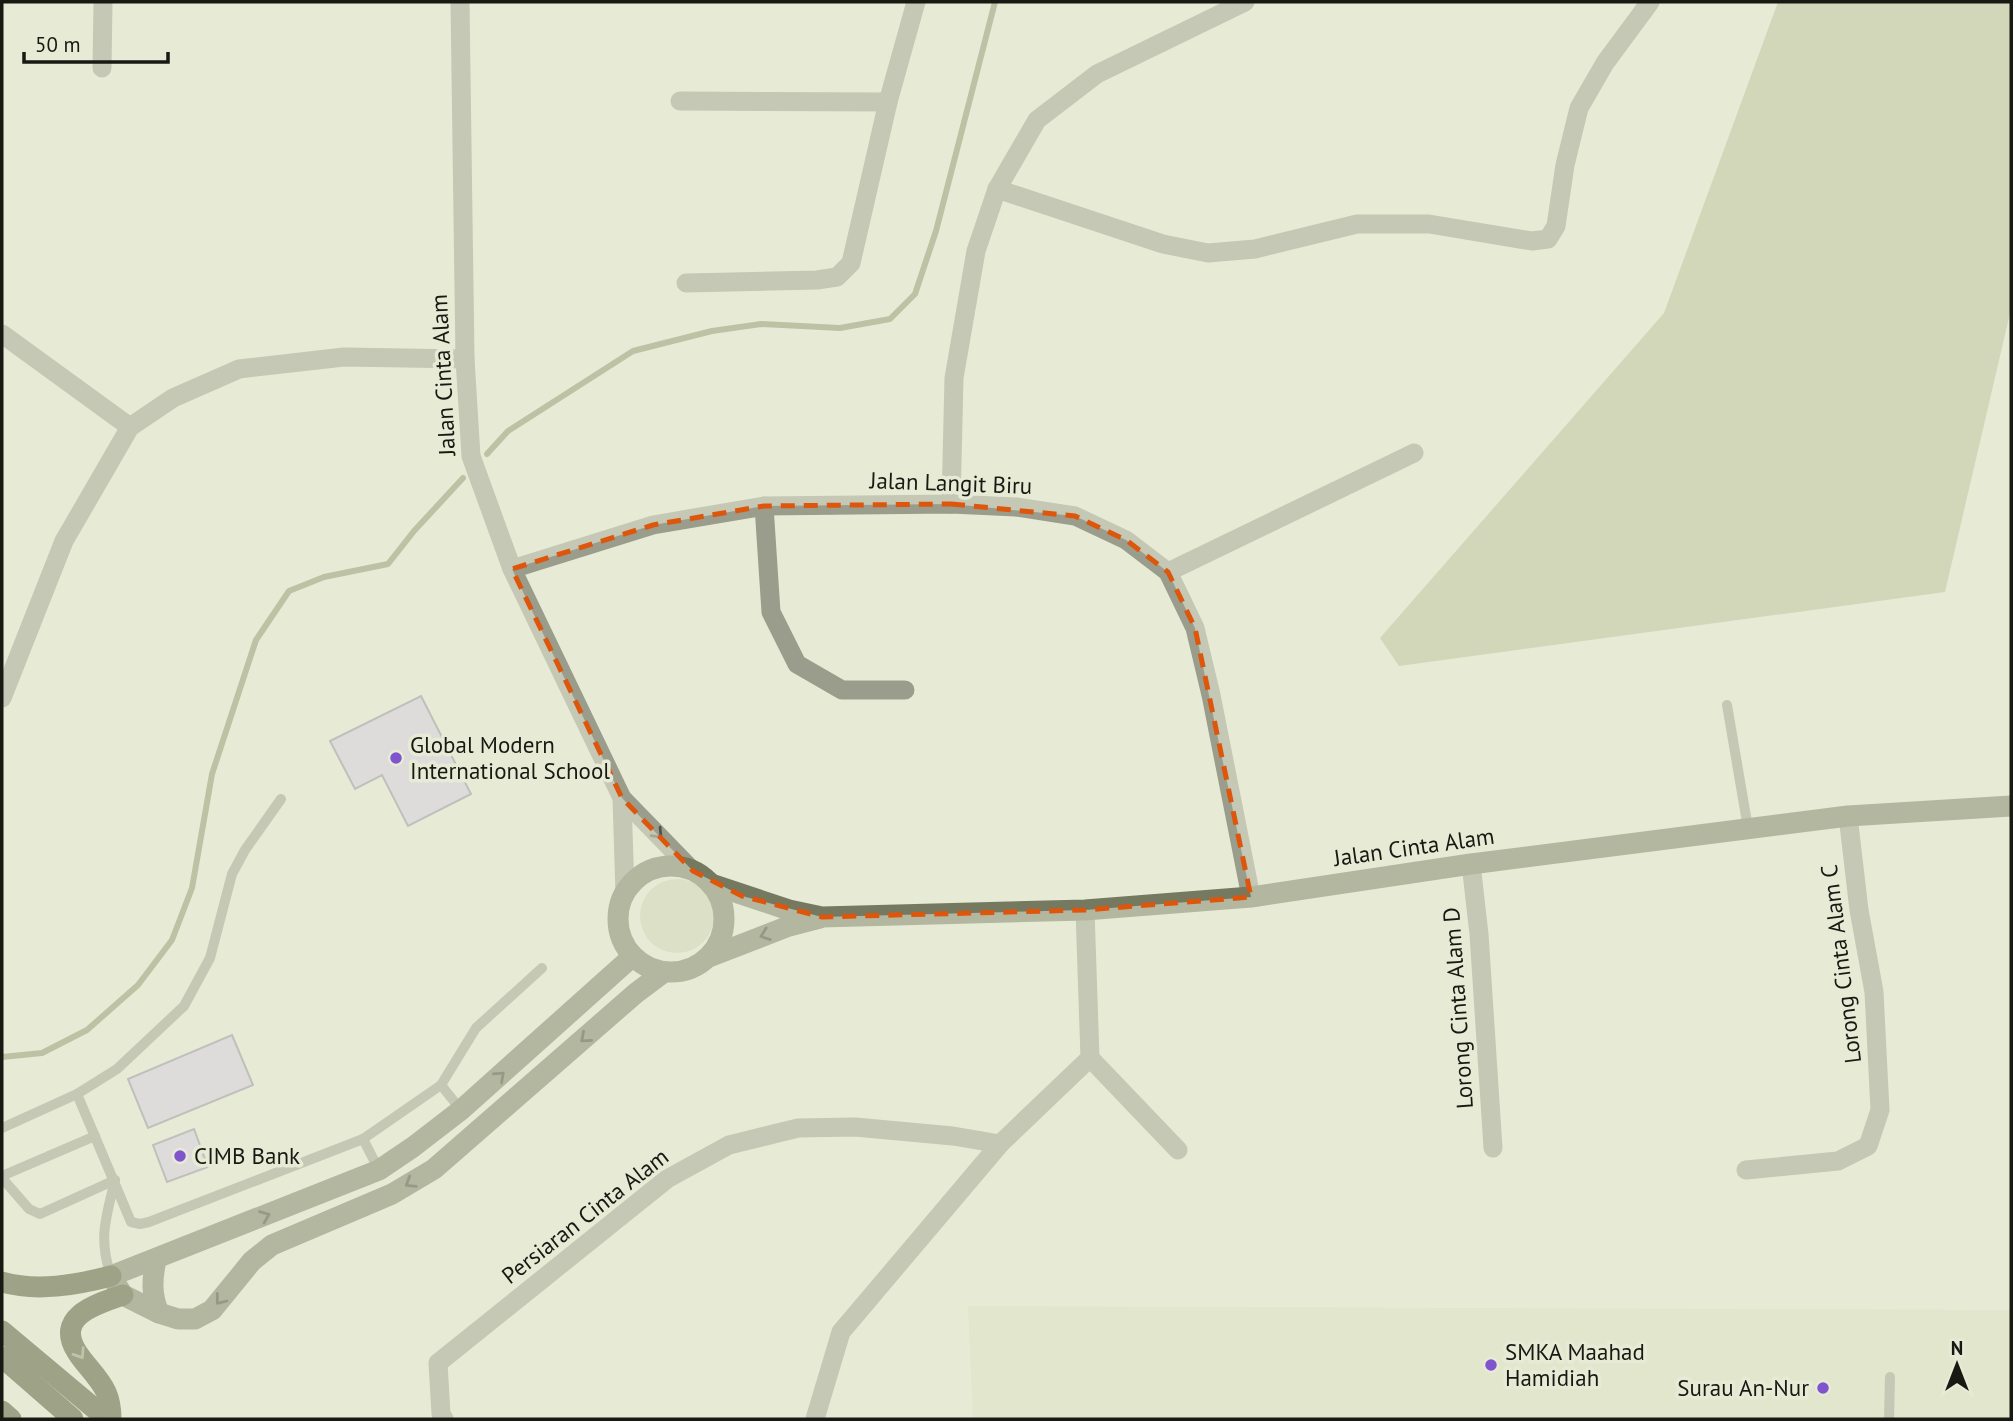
<svg xmlns="http://www.w3.org/2000/svg" width="2013" height="1421" font-family="'PT Sans',sans-serif">
<rect width="100%" height="100%" fill="#e7ebd6"/>
<polygon fill="#dadfc3" points="968,1306 2011,1310 2011,1419 973,1419"/>
<circle fill="#ccd2b3" cx="677" cy="916" r="37"/>
<polygon fill="#b7be96" points="1778,2 2011,2 2011,309 1945,592 1399,666 1380,638 1664,313"/>
<g fill="none" stroke-linecap="round" stroke-linejoin="round">
<g stroke="#8b916b" stroke-width="6">
<polyline points="487,454 508,431 633,351 712,331 761,324 840,328 890,319 915,294 936,231 995,2"/>
<polyline points="2,1057 42,1053 87,1030 138,985 172,940 192,888 212,774 256,640 289,591 324,577 388,564 414,531 463,478"/>
</g>
</g>
<g fill="#d0cbdf" stroke="#908b9e" stroke-width="2">
<polygon points="421,696 471,794 408,826 382,775 355,789 330,741"/>
<polygon points="232,1035 253,1085 148,1128 128,1079"/>
<polygon points="194,1129 208,1167 167,1182 153,1145"/>
</g>
<g fill="none" stroke-linecap="round" stroke-linejoin="round">
<g stroke="#9a9d8c" stroke-width="10">
<polyline points="1727,705 1748,828"/>
<polyline points="281,799 245,850 232,874 210,958 184,1006 117,1069 77,1094 131,1222 140,1224 149,1222 363,1139 441,1085 461,1110"/>
<polyline points="441,1085 476,1028 542,968"/>
<polyline points="2,1128 77,1094"/>
<polyline points="363,1139 379,1170"/>
<polyline points="2,1176 95,1136"/>
<polyline points="2,1178 29,1209 40,1214 115,1180"/>
<path d="M 111,1276 C 98,1238 106,1218 115,1180"/>
<polyline points="1889,1419 1890,1377"/>
</g>
<g stroke="#9a9d8c" stroke-width="19">
<polyline points="460,2 465,359 471,456 512,569 622,798 693,871"/>
<polyline points="102,68 103,2"/>
<polyline points="680,101 888,102"/>
<polyline points="997,189 1163,244 1208,253 1255,249 1357,224 1429,224 1532,241 1548,239 1556,226 1565,165 1579,108 1605,63 1650,2"/>
<polyline points="686,283 817,280 837,277 851,263 888,102 916,2"/>
<polyline points="2,334 130,427"/>
<polyline points="951,504 954,378 976,251 997,189 1037,120 1097,74 1245,2"/>
<polyline points="764,506 771,612 797,664 842,690 905,690"/>
<polyline points="512,569 653,525 764,506 951,504 1016,507 1075,516 1126,540 1168,572 1195,628 1211,695 1251,897"/>
<polyline points="1168,572 1414,453"/>
<polyline points="2,698 64,541 130,427 173,398 239,369 344,357 465,359"/>
<polyline points="622,798 625,894"/>
<polyline points="1471,864 1479,934 1493,1148"/>
<polyline points="1090,1058 1178,1150"/>
<polyline points="1746,1170 1838,1161 1868,1146 1880,1110 1874,992 1859,910 1848,816"/>
<polyline points="444,1419 441,1414 438,1363 667,1179 729,1145 798,1128 855,1127 953,1136 1000,1144"/>
<polyline points="815,1419 841,1332 1000,1144 1090,1058 1085,910"/>
</g>
<g stroke="#757960" stroke-width="21">
<circle cx="671" cy="919" r="53"/>
<polyline points="711,884 789,910 822,917 1085,910 1251,897 1471,864 1848,816 2011,806"/>
<polyline points="633,956 461,1110 413,1147 379,1170 111,1276 123,1295 159,1313 178,1319 195,1319 212,1310 252,1261 272,1245 392,1194 434,1169 636,993 664,972"/>
<polyline points="709,957 789,926 820,918"/>
<path d="M 156,1260 C 152,1279 151,1295 159,1313"/>
</g>
<g stroke="#454a26" stroke-width="21">
<path d="M 2,1282 C 37,1292 76,1285 111,1276"/>
<polyline points="2,1331 107,1419"/>
<polyline points="2,1357 73,1419"/>
<polyline points="2,1411 11,1419"/>
<path d="M 111,1419 C 111,1410 110,1401 106,1392 C 99,1377 85,1365 77,1352 C 54,1316 97,1304 123,1295"/>
</g>
</g>
<defs><path id="oneway-chevron" d="M-2-3.5L2.5 0L-2 3.5" fill="none" stroke-width="1.6" stroke-linecap="round" stroke-linejoin="round" transform="scale(1.75)"/></defs>
<use stroke="#525449" href="#oneway-chevron" transform="translate(658 834) rotate(47)"/>
<g stroke="#343629">
<use href="#oneway-chevron" transform="translate(765 935) rotate(160)"/>
<use href="#oneway-chevron" transform="translate(585 1038) rotate(139)"/>
<use href="#oneway-chevron" transform="translate(500 1076) rotate(-42)"/>
<use href="#oneway-chevron" transform="translate(410 1183) rotate(148)"/>
<use href="#oneway-chevron" transform="translate(265 1216) rotate(-22)"/>
<use href="#oneway-chevron" transform="translate(220 1300) rotate(128)"/>
</g>
<use stroke="#8e9275" href="#oneway-chevron" transform="translate(80 1354) rotate(57)"/>
<path d="M0 0H2013V1421H0ZM 951,504 L 1075,516 L 1126,540 L 1168,572 L 1195,628 L 1251,897 L 1085,910 L 822,917 L 742,896 L 693,871 L 622,798 L 512,569 L 653,525 L 764,506 Z" fill="#e7ebd6" fill-opacity=".55" fill-rule="evenodd"/>
<path fill="none" stroke="#de560c" stroke-width="5" stroke-dasharray="14 9" stroke-linejoin="round" d="M 951,504 L 1075,516 L 1126,540 L 1168,572 L 1195,628 L 1251,897 L 1085,910 L 822,917 L 742,896 L 693,871 L 622,798 L 512,569 L 653,525 L 764,506 Z"/>
<g fill="#8054cd" stroke="#e7ebd6" stroke-width="2.5">
<circle cx="396" cy="758" r="7"/>
<circle cx="180" cy="1156" r="7"/>
<circle cx="1491" cy="1365" r="7"/>
<circle cx="1823" cy="1388" r="7"/>
</g>
<g text-anchor="middle" stroke-width="7" stroke-linejoin="round" paint-order="stroke">
<g font-size="23" fill="#181912" stroke="#e7ebd6">
<text transform="translate(443 375) rotate(-93)" y="8">Jalan Cinta Alam</text>
<text transform="translate(951 483) rotate(2)" y="8">Jalan Langit Biru</text>
<text transform="translate(1414 847) rotate(-8)" y="8">Jalan Cinta Alam</text>
<text transform="translate(1841 964) rotate(-97)" y="8">Lorong Cinta Alam C</text>
<text transform="translate(1458 1008) rotate(-94)" y="8">Lorong Cinta Alam D</text>
<text transform="translate(585 1216) rotate(-38)" y="8">Persiaran Cinta Alam</text>
</g>
<g font-size="23" fill="#181912" stroke="#e7ebd6" text-anchor="start">
<text x="410" y="753">Global Modern<tspan x="410" dy="26">International School</tspan></text>
<text x="194" y="1164">CIMB Bank</text>
<text x="1505" y="1360">SMKA Maahad<tspan x="1505" dy="26">Hamidiah</tspan></text>
<text x="1809" y="1396" text-anchor="end">Surau An-Nur</text>
</g>
</g>
<rect width="2013" height="1421" fill="none" stroke="#181912" stroke-width="7"/>
<g transform="translate(1957 1365)" stroke="#e7ebd6" stroke-width="5" paint-order="stroke">
<path d="M0-5L12 26L0 18L-12 26Z" fill="#181912"/>
<text y="-10" font-size="19" font-weight="bold" text-anchor="middle" fill="#181912">N</text>
</g>
<path d="M24 52v10h144v-10" fill="none" stroke="#181912" stroke-width="3.5"/>
<text x="35" y="52" font-size="21" fill="#181912" stroke="#e7ebd6" stroke-width="5" paint-order="stroke">50 m</text>
</svg>
